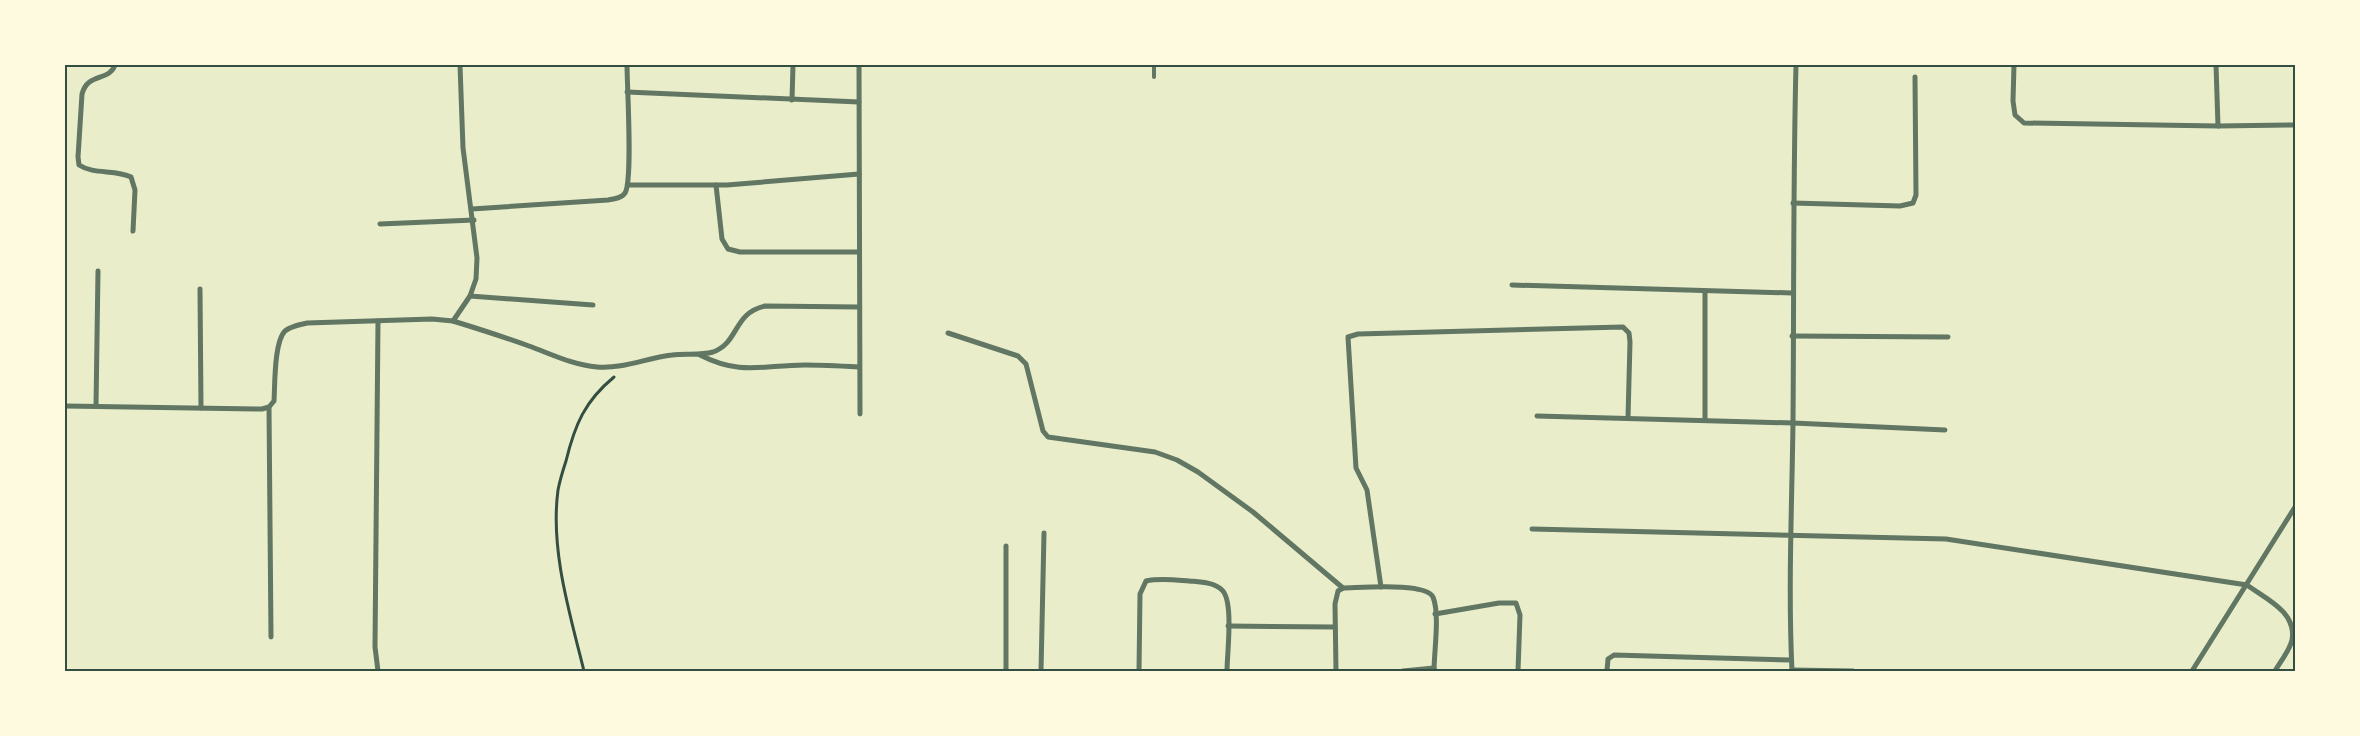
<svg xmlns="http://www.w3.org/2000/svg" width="2360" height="736" font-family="'IBM Plex Sans',sans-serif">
<rect width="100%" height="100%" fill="#e9edc9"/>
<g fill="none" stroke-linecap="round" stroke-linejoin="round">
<path stroke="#344e41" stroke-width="3" d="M 584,671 C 570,614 550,550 558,490 C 560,480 563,470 566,461 C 575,424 585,401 614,377"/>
<polyline stroke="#617663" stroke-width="4" points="1154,65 1154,77"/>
<g stroke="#617663" stroke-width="5">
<path d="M 115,65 C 109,82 88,72 82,94 L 78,157 L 79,165 C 94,175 115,169 131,177 L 135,190 L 133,231"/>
<polyline points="859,65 860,414"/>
<polyline points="2014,65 2013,101 2015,115 2024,123 2218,126 2295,125"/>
<polyline points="2216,65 2218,126"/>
<polyline points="627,92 859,102"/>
<polyline points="792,100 793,65"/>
<polyline points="628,185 727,185 859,174"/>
<polyline points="716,185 722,239 728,249 740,252 859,252"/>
<polyline points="1793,203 1900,206 1913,203 1916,195 1915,77"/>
<path d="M 472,209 L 608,200 C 614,199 622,198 625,193 C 633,181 627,85 627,65"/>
<polyline points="380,224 474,220"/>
<polyline points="1512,285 1792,293"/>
<polyline points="200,289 201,408"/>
<polyline points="1705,291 1705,420"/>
<polyline points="470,296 593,305"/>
<polyline points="378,321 375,647 378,671"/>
<polyline points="453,321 470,296 476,279 477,258 463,148 460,65"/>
<polyline points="948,333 1018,356 1026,364 1043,431 1048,437 1155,452 1177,460 1198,472 1253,512 1343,588"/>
<polyline points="1792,336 1948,337"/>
<path d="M 700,355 C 741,376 763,365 805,365 C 823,365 841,366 859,367"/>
<path d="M 65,406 L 262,409 L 269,407 L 274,401 C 275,385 274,342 285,331 C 291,326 299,325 307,323 L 432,319 L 453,321 C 479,329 504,337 529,346 C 551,354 573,365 597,367 C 624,369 646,358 672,355 C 686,353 699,356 713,352 C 739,343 733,313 765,306 L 859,307"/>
<polyline points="96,406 98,271"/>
<polyline points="269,407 271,637"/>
<polyline points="1537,416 1793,423 1945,430"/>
<path d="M 1532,529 L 1946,539 L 2247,585 C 2266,599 2297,612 2292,640 C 2290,650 2280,662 2275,671"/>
<polyline points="1006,546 1006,671"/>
<polyline points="1381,587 1367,490 1356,468 1348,337 1358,334 1623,327 1629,333 1630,342 1628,418"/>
<polyline points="1435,614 1499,603 1516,603 1520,615 1518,671"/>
<polyline points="1228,626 1335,627"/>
<polyline points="1792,670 1853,671"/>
<polyline points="1041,671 1044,533"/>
<path d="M 1139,671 L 1140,594 L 1146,581 C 1160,578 1175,580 1189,581 C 1200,582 1214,582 1222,590 C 1234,601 1227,654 1227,671"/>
<path d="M 1336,671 L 1335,604 L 1338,591 L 1343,588 C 1359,588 1426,582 1433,597 C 1440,614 1434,652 1434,671"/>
<polyline points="1403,671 1434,668"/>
<polyline points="1607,671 1608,659 1614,655 1791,660"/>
<path d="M 1792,671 C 1788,588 1792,504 1793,421 C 1794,302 1793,184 1796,65"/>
<polyline points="2192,671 2295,507"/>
</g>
</g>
<rect width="2360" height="736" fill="none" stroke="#fefae0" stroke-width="132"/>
<rect x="66" y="66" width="2228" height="604" fill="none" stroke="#344e41" stroke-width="2"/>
</svg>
